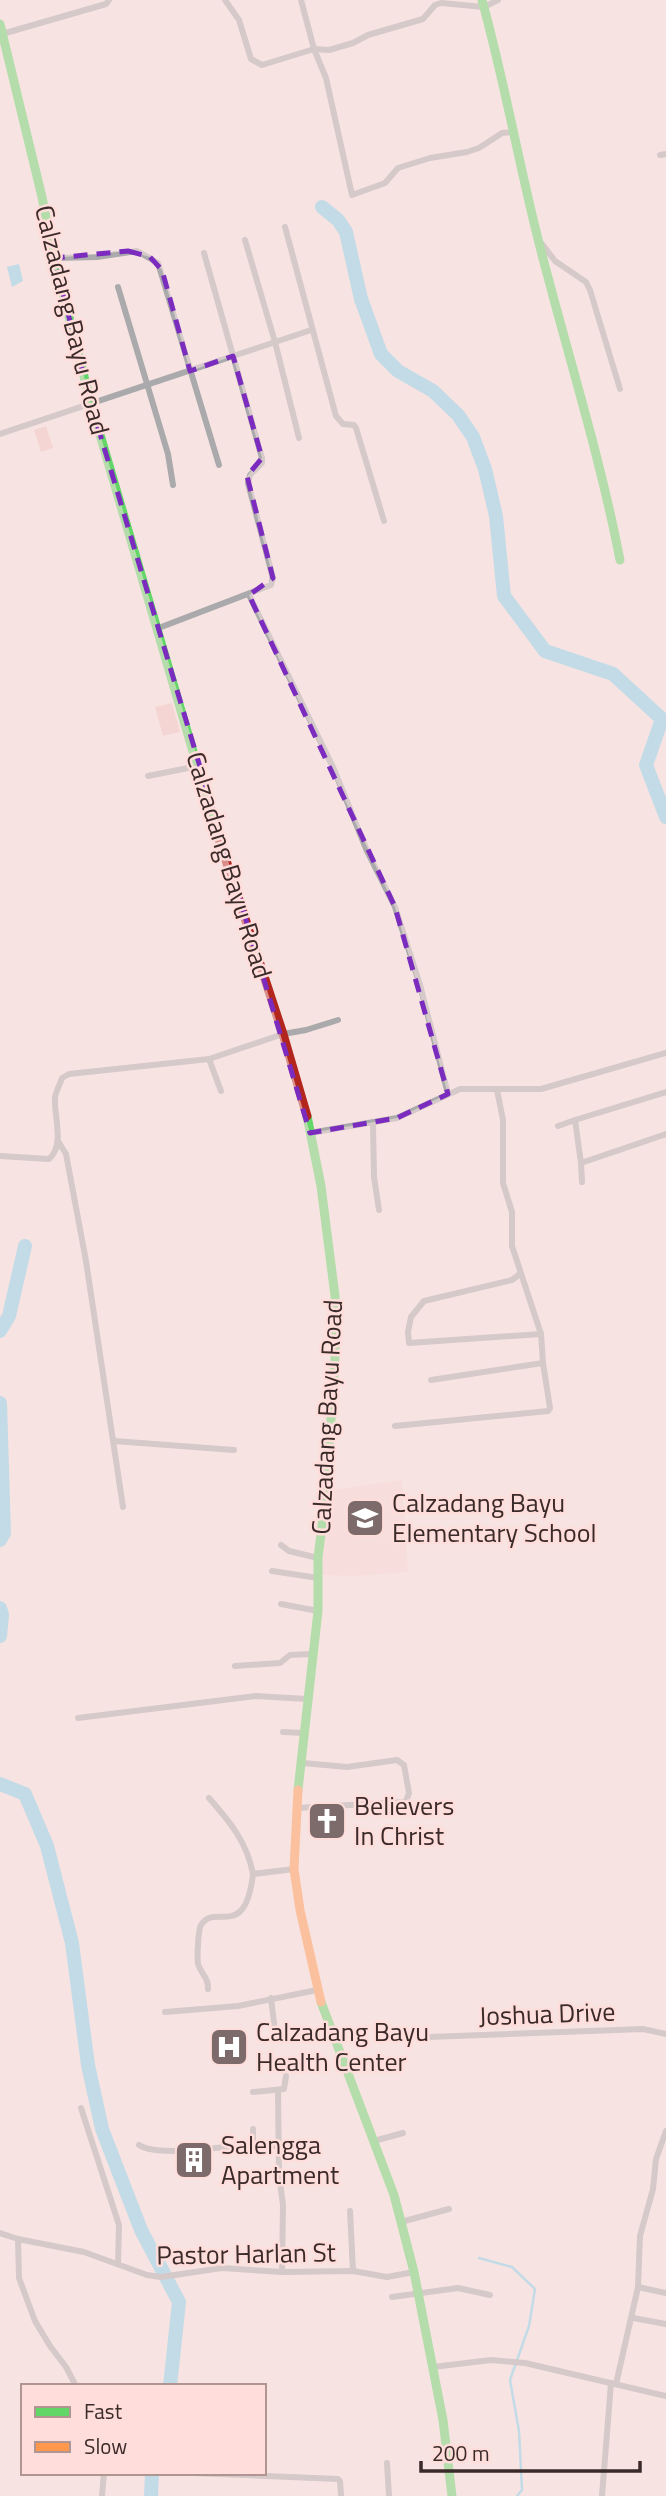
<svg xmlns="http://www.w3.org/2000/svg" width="666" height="2496" font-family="'Titillium Web',sans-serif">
<rect width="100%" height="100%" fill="#f7e4e2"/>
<polygon fill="#f5d7d4" points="402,1480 408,1572 354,1576 321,1575 330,1490"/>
<g fill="#f0c4c0">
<polygon points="46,426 53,448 41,452 34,430"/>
<polygon points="172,703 180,732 163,736 155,707"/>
</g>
<polygon fill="#81d0ed" points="19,264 23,281 12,287 7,267"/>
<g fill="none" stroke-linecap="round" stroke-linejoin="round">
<polyline stroke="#81d0ed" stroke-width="2.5" points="479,2258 512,2267 535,2289 529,2326 510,2380 519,2431 522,2490 517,2496"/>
<g stroke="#81d0ed" stroke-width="14">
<polyline points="322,207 338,220 346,232 361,299 381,354 398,371 433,391 458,415 473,437 485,469 496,516 504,596 545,651 613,674 662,719 646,765 666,817"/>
<polyline points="0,1331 9,1316 25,1246"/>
<polyline points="0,1403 4,1533 0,1540"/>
<polyline points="0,1608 2,1615 0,1636"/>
<polyline points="0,1784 25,1794 47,1846 72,1943 88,2065 102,2129 141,2230 179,2302 170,2386"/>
<polyline points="151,2496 152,2473"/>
</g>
<g stroke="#aaa9ab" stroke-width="6">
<polyline points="225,0 239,20 251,59 262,65 314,49 329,50 353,43 368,35 423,19 435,5 441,3 484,7 498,0"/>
<polyline points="301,0 314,49 326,78 352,195 385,183 398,168 430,158 467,152 479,148 502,133 514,132"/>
<polyline points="2,34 106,4 109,0"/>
<polyline points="660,155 666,154"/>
<polyline points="285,227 336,416 343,424 354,425 356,428 384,521"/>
<polyline points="245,240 275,342 299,438"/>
<polyline points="542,244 555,261 586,282 590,290 620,389"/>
<polyline points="54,258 97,257 137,251 158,263 219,465"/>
<polyline points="118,287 168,454 173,485"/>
<polyline points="0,434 311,330"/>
<polyline points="249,595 333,767 367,851 395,907 420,985 448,1094"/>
<polyline points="156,629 271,585 273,578 248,483 250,475 262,463 262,458 204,253"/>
<polyline points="148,776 198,766"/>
<polyline points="209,1059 221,1091"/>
<polyline points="666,1092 575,1120 581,1163 666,1134"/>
<polyline points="373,1123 374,1177 379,1210"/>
<polyline points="558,1126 575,1120"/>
<polyline points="310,1133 397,1118 460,1089 541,1089 666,1053"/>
<polyline points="58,1141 66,1154 86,1261 123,1507"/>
<path d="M 0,1156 L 49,1159 C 65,1145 54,1117 55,1099 C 55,1092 60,1085 62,1078 L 69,1074 L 209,1059 L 283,1034 L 306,1030 L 338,1020"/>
<polyline points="581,1163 582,1182"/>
<polyline points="520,1274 512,1280 424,1301 411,1317 408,1332 409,1343 541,1334"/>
<polyline points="431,1380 543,1363"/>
<polyline points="395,1426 548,1411 550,1408 543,1363 541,1334 512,1246 512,1212 503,1183 503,1120 497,1090"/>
<polyline points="114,1441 234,1450"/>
<polyline points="281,1545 289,1551 318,1558"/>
<polyline points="272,1571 318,1578"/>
<polyline points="281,1604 318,1611"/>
<polyline points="235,1666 280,1663 290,1655 311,1654"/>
<polyline points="78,1718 256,1696 307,1699"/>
<polyline points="283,1732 305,1733"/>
<path d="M 209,1798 C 230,1822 247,1842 253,1874 L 294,1869"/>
<polyline points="297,1808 403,1802 406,1801 409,1793 404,1765 397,1760 347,1767 303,1763"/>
<path d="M 208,1989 C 209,1978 201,1974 198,1964 C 197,1958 198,1930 201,1925 C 215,1902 245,1942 253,1874"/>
<polyline points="271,1998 275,2031"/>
<polyline points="165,2012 238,2006 317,1990"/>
<polyline points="428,2037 643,2029 666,2034"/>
<polyline points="278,2090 279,2175 283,2205 282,2272"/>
<polyline points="253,2092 284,2089 286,2076"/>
<polyline points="81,2108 119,2225 118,2264"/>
<polyline points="253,2129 253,2140 256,2146 279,2146"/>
<polyline points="374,2141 403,2133"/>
<path d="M 139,2145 C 158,2158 230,2146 254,2143"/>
<polyline points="350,2211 353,2271"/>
<polyline points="401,2222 449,2209"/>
<polyline points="0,2233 18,2239 84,2252 147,2275 161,2277 222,2268 282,2272 353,2271 387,2277 414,2272"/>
<polyline points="18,2239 19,2278 35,2321 50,2346 66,2367 76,2386"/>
<polyline points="638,2287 666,2293"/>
<polyline points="392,2297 458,2288 490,2295"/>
<polyline points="633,2318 666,2324"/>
<polyline points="433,2367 491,2360 525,2363 666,2396"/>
<polyline points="616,2384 638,2287 640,2236 653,2189 656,2159 666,2131"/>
<polyline points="387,2463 389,2496"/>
<polyline points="193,2473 338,2479 340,2481 341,2496"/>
<polyline points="102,2496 104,2473"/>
<polyline points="602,2496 611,2383"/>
</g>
<g stroke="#63d668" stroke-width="9">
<path d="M 482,0 C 504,79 518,160 538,239 C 565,346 599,451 620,560"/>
<polyline points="0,24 42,197 54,258 91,404 216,830"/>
<polyline points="298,1790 318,1611 318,1558 326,1494 335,1358 335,1296 321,1186 307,1116"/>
<polyline points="321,2002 394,2195 414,2272 443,2420 452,2496"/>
</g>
<polyline stroke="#ff974d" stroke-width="9" points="298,1790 294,1869 300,1910 321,2002"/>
<polyline stroke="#b3261e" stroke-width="9" points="216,830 283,1034 307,1116"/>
</g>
<path d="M0 0H666V2496H0ZM 128,251 L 150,257 L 162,270 L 190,371 L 233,356 L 262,458 L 247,476 L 273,578 L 249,595 L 395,907 L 448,1094 L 397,1118 L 310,1133 L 91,404 L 54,258 Z" fill="#f7e4e2" fill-opacity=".55" fill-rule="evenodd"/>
<path fill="none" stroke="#7b2cbf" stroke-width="5" stroke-dasharray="14 9" stroke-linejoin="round" d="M 128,251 L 150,257 L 162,270 L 190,371 L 233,356 L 262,458 L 247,476 L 273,578 L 249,595 L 395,907 L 448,1094 L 397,1118 L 310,1133 L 91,404 L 54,258 Z"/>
<defs>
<g id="school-square" transform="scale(2.0125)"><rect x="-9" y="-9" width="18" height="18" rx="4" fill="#7c6b6a" stroke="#ffddda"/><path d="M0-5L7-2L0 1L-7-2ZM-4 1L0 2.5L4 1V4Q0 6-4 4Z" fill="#fff"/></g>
<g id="church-square" transform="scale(2.0125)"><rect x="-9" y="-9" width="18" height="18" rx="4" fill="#7c6b6a" stroke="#ffddda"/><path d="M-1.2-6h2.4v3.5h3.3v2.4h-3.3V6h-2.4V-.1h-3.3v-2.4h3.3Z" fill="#fff"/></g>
<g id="hospital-square" transform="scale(2.0125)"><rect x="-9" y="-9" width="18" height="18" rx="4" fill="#7c6b6a" stroke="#ffddda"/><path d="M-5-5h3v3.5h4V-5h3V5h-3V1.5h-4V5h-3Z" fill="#fff"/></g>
<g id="building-square" transform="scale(2.0125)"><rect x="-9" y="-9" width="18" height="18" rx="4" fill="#7c6b6a" stroke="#ffddda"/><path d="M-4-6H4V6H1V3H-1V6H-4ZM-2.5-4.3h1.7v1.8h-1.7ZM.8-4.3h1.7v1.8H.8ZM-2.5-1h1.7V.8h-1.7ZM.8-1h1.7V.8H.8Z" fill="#fff"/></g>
</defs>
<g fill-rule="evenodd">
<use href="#school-square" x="365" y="1518"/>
<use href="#church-square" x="327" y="1821"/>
<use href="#hospital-square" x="229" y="2047"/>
<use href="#building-square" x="194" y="2160"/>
</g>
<g text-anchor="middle" stroke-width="5" stroke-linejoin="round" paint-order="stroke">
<g font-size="26" fill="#3a2a29" stroke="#ffddda">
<text transform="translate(72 320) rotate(76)" y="9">Calzadang Bayu Road</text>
<text transform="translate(229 865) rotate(73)" y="9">Calzadang Bayu Road</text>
<text transform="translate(327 1417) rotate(-87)" y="9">Calzadang Bayu Road</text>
<text transform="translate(547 2014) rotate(-2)" y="9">Joshua Drive</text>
<text transform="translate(246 2254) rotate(-1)" y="9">Pastor Harlan St</text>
</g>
<g font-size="26" fill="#3a2a29" stroke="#ffddda" text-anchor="start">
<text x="392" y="1512">Calzadang Bayu<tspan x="392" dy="30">Elementary School</tspan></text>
<text x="354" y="1815">Believers<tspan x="354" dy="30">In Christ</tspan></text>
<text x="256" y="2041">Calzadang Bayu<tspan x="256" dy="30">Health Center</tspan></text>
<text x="221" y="2154">Salengga<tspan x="221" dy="30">Apartment</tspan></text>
</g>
</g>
<rect x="21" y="2384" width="245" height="91" fill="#ffddda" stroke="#b09593" stroke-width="2"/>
<rect x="35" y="2407" width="35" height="10" fill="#63d668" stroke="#b09593" stroke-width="2"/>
<text x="84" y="2419" font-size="21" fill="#3a2a29">Fast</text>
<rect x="35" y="2442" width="35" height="10" fill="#ff974d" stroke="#b09593" stroke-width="2"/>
<text x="84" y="2454" font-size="21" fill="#3a2a29">Slow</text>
<path d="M421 2461v10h219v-10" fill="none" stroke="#3a2a29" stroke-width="3.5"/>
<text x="432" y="2461" font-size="21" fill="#3a2a29" stroke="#ffddda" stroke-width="5" paint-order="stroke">200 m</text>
</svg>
